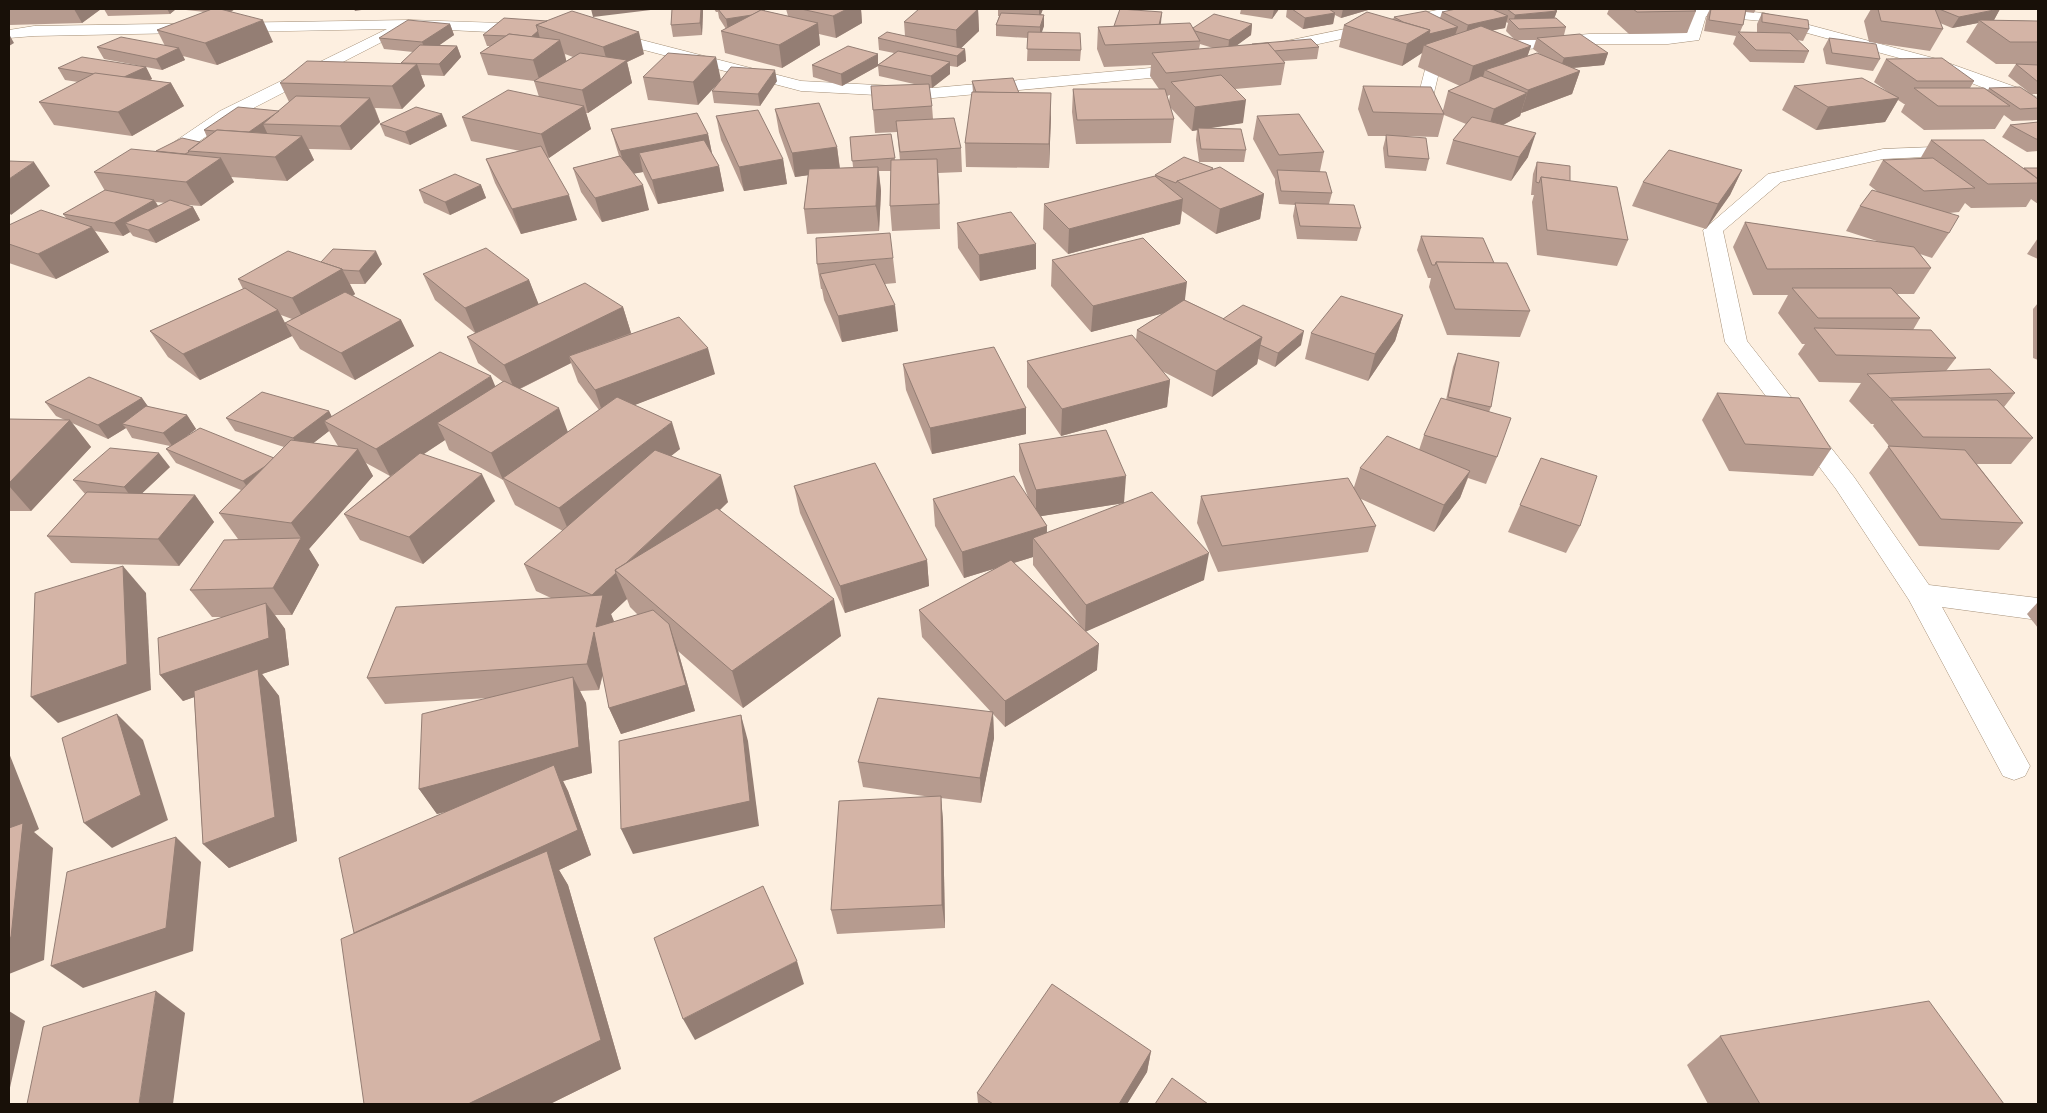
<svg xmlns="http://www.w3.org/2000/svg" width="2047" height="1113" font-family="Signika,sans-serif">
<rect width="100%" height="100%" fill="#fdefe0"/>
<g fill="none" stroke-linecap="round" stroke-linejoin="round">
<g stroke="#a59078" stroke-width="1">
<g id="street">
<polygon points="1442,9 1507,9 1505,12 1500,13 1443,17 1277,53 1272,51 1269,48 1272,45 1277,43"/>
<polygon points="1664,9 1719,9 1764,13 1937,59 2024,90 2038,98 2038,109 1925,65 1763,21 1706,16 1699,40 1668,44 1589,44 1479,53 1440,68 1433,97 1421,97 1419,93 1427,62 1477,44 1589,34 1687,33 1692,15 1666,12"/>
<polygon points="410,20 529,24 534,26 537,29 534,32 529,34 409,28 232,119 164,165 158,166 152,165 149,161 152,157 220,111 387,29 34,36 9,38 9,30 34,26"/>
<polygon points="607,31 801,81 933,88 1161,67 1186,62 1192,64 1194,67 1192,70 1161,77 933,98 801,91 602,39 599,36 602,33"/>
<polygon points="1960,146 1966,147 1969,151 1966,155 1883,159 1781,182 1723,231 1747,341 1854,477 1929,585 2038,598 2038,620 1942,607 2030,766 2025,776 2014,780 2003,776 1909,600 1836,489 1725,342 1703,230 1768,174 1883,149"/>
</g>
</g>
<use href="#street" fill="#fff" fill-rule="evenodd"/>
</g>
<g fill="#b69b8f" fill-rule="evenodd">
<polygon points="9,9 101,9 82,23 9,25"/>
<polygon points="104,9 176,9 170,14 108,16"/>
<polygon points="186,9 235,9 231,12 273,42 217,65 183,56 185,60 162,70 146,67 152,79 149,80 171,83 184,106 132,136 54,125 39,102 78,82 65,80 58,68 141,66 104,59 97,47 165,46 157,30 205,12 186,10"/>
<polygon points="672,9 703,9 703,12 702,35 673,37 671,25"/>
<polygon points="714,9 763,9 765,11 788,16 786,9 861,9 862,23 836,38 819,34 820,45 782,68 725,53 721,31 726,29 719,18 718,12 716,12"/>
<polygon points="978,9 979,31 961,48 965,49 966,61 957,67 950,66 950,74 932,88 929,88 932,106 933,119 961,148 962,172 938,173 940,229 892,231 890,206 891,171 879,171 881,191 879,231 807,234 804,209 808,175 795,177 779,132 775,109 837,147 840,168 853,167 850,137 891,134 895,160 900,160 897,132 875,133 873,110 914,84 879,76 878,66 842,86 813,77 812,65 879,64 894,53 879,50 878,38 905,36 904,22"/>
<polygon points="998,9 1043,9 1041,14 1044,15 1044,26 1041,32 1081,50 1080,61 1027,61 1028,38 996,36 996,25 999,16 998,16"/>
<polygon points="1241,9 1279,9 1272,19 1240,14"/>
<polygon points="1287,9 1368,9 1368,10 1341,18 1335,15 1333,24 1303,29 1286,17"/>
<path d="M 1496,9 L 1553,9 L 1557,11 L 1554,18 L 1566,27 L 1564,35 L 1608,53 L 1604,65 L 1573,68 L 1580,71 L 1572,94 L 1521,113 L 1520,116 L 1503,125 L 1528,157 L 1511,181 L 1446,164 L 1453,140 L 1466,124 L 1444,115 L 1438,137 L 1398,136 L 1429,159 L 1426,171 L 1385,168 L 1383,148 L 1386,136 L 1368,136 L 1358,109 L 1363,86 L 1443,110 L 1448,91 L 1460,86 L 1418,67 L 1422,53 L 1402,66 L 1339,47 L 1344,25 L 1393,20 L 1394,17 L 1440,18 L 1442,12 L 1496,10 ZM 1506,22 L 1508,23 L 1506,31 L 1515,40 L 1492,30 L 1505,28 ZM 1516,40 L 1536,40 L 1533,49 L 1540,54 L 1527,56 L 1531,46 Z"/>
<polygon points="1609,9 1693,9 1696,11 1687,33 1629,34 1607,14"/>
<polygon points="1710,9 1756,9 1754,13 1746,12 1743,25 1740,32 1757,33 1757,24 1762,13 1809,29 1803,41 1797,40 1809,51 1804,63 1750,62 1733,44 1736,36 1704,31 1707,15"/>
<polygon points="1802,9 1825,9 1804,10"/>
<polygon points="1871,9 2000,9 1994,20 1990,20 2038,21 2038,94 2031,94 2008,76 2016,64 1996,64 1966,42 1978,23 1952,28 1940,23 1943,29 1930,51 1869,42 1864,21"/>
<path d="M 547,21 L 644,54 L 627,62 L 632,83 L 588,113 L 586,113 L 591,129 L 549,158 L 547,157 L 577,220 L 521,234 L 495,183 L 486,159 L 520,151 L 471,141 L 462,117 L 539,97 L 534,81 L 488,75 L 480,53 L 490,46 L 487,46 L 483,35 ZM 565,54 L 573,57 L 566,61 Z"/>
<path d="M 450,24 L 454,35 L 439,45 L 457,46 L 461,57 L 444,76 L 421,75 L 425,86 L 402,109 L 375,108 L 380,122 L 351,150 L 309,149 L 314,160 L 287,181 L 231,177 L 234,182 L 201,206 L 187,205 L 193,207 L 200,220 L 156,243 L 133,236 L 130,232 L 123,236 L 95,231 L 109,252 L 56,279 L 9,263 L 9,225 L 66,218 L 63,214 L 105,191 L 94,172 L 156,151 L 200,142 L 207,137 L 204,130 L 279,111 L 289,102 L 280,83 L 401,63 L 413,52 L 384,49 L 379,38 ZM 156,202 L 166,203 L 158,206 Z"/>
<path d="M 1160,24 L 1193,28 L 1252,24 L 1251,35 L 1235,46 L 1252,45 L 1252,44 L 1319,47 L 1317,59 L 1284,61 L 1285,63 L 1281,85 L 1235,89 L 1243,123 L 1208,128 L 1246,150 L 1244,162 L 1199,162 L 1196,140 L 1197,130 L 1192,131 L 1170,107 L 1174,119 L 1171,143 L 1076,144 L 1072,112 L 1073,89 L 1159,89 L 1150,76 L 1151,65 L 1104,67 L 1097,49 L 1098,27 ZM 1200,44 L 1213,48 L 1199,49 ZM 1170,95 L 1169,102 L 1167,96 Z"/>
<polygon points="1829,38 1880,59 1873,71 1826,64 1823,49"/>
<polygon points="1886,59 1974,81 1970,88 1988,90 1989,88 2038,99 2038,120 2012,121 2004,115 1995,129 1924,130 1901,112 1905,104 1904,104 1898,100 1885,122 1816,130 1782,110 1794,86 1888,92 1874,82"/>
<polygon points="643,77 721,80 777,81 760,106 714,103 712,91 718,83 698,105 648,100"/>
<polygon points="972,81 1019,93 1051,116 1049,168 966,167 965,143 973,92"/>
<polygon points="716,116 783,159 787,184 744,191 721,140"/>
<polygon points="1257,116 1324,152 1320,171 1332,193 1329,204 1361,228 1357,241 1297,239 1293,216 1295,205 1279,204 1275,183 1275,179 1253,139"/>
<polygon points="2038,122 2038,151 2027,152 2002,137 2010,125"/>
<polygon points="380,124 447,126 410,145 385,136"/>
<polygon points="611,129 708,134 712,154 719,166 724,191 658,204 645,177 643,172 634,173 649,210 602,222 581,192 573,168 619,156"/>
<polygon points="1931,140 2024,168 2038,168 2038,204 2031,199 2026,207 1971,208 1965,203 1959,212 1949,213 1949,233 1932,258 1920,254 1931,268 1914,294 1897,294 1920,318 1913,330 1956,358 1946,371 2015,393 2004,407 2033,438 2011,464 1977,464 2023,523 1999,550 1919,546 1869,473 1889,446 1873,426 1874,424 1871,424 1849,401 1861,383 1819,382 1798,354 1805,344 1802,344 1778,313 1788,295 1753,295 1733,247 1745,222 1883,243 1846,231 1860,206 1878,192 1869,185 1883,160 1920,159"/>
<polygon points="1537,162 1570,181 1628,240 1617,266 1537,255 1532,202 1534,195 1531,195 1533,174"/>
<polygon points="1213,169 1264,194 1260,219 1216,234 1182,211 1180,224 1068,254 1043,229 1044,204 1155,177 1155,175"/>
<polygon points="1742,170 1730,195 1706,229 1632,206 1643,182"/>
<polygon points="481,185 486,198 450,215 424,203 419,190"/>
<polygon points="957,223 1036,269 980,281 958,248"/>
<polygon points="1421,236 1494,263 1530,311 1520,337 1447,335 1429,287 1431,278 1428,278 1417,250"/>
<polygon points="2038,238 2038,259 2027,254"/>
<polygon points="893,258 896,283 885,284 898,331 842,342 824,300 822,289 821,289 817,264"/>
<polygon points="1052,260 1185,300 1223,319 1301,345 1275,367 1258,359 1257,364 1212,397 1162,371 1170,380 1167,407 1061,436 1027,387 1027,361 1136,340 1137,330 1163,313 1091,332 1051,286"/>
<path d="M 321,262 L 382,264 L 365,284 L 350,284 L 355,294 L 353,296 L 401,320 L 414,346 L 355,380 L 300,349 L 292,336 L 200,380 L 168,357 L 150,331 L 243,289 L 238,279 ZM 281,315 L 292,319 L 285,323 Z"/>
<path d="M 423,274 L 529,280 L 538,304 L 623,307 L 631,333 L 715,374 L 634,405 L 680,449 L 671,456 L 728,502 L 720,510 L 841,636 L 743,708 L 678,651 L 695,711 L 621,734 L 609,708 L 603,674 L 599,690 L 580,691 L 586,703 L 592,773 L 563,781 L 568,791 L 591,855 L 559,870 L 568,885 L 621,1069 L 550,1104 L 364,1104 L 354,933 L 445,812 L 437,814 L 419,789 L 488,698 L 385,704 L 367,678 L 551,598 L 536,591 L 524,564 L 563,531 L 515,505 L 503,480 L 449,450 L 445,440 L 424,454 L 495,501 L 423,564 L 360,540 L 344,514 L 390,476 L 366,463 L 373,476 L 309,549 L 319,565 L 292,615 L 275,615 L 285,629 L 289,665 L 262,674 L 279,696 L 297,841 L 229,868 L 203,844 L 194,697 L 183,701 L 160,675 L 222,617 L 212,617 L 190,590 L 238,539 L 219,513 L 241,490 L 176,463 L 166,449 L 170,446 L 132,438 L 126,428 L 108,439 L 72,423 L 91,447 L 31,511 L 9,511 L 9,419 L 65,420 L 56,416 L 45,402 L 142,398 L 148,407 L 187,415 L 196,429 L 186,436 L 274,458 L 284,447 L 235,431 L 226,418 L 329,411 L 332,417 L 496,386 L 503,382 L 478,363 L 467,337 L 475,333 L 435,300 ZM 571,363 L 578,382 L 599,410 L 568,432 L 520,389 ZM 329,431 L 338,446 L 313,443 ZM 627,599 L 630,607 L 638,615 L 613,622 L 611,614 Z"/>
<polygon points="2038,303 2038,360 2033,358 2033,309"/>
<polygon points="1403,315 1395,341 1368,381 1305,359 1311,333"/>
<polygon points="1458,353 1491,407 1489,412 1497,457 1486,484 1468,478 1460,498 1434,532 1361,499 1376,526 1368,552 1218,572 1197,523 1201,496 1354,487 1360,468 1419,450 1424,435 1446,400 1453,367"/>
<polygon points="903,364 1026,408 1026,434 932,454 906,390"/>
<polygon points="1717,393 1831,449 1813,476 1729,471 1702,420"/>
<path d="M 1019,444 L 1124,503 L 1041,516 L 1047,526 L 1047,533 L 1204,580 L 1086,631 L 1097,670 L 1005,727 L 993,714 L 994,738 L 981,803 L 941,798 L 943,821 L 945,928 L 837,934 L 831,910 L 931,797 L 863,787 L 858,762 L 991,712 L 922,637 L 919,610 L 996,568 L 964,578 L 935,526 L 933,499 L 1028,497 L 1019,471 ZM 1033,557 L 1033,565 L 1080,625 L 1014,563 Z"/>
<polygon points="1541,458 1580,526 1566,553 1508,532"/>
<polygon points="170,467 142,493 195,495 214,522 179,566 71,563 47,536 85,494 73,480"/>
<polygon points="794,486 927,560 929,586 845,613 800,513"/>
<polygon points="2038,602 2038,628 2027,614"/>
<polygon points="1720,1036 2004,1104 1708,1104 1687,1065"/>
<polygon points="1151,1051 1147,1072 1127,1104 978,1104 977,1093"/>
</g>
<g fill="#947e74">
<polygon points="74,9 101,9 82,23"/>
<polygon points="167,9 176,9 170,14"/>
<polygon points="226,9 235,9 228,13"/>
<polygon points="354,9 368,9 355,11"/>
<polygon points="591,9 659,9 593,17"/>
<polygon points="701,9 703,9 703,12 702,35 700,23"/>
<polygon points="847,9 861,9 862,23 836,38 833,16"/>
<polygon points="978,9 979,31 957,52 956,30"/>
<polygon points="1039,9 1043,9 1039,19"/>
<polygon points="1274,9 1279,9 1272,19"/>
<polygon points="1343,9 1368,9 1368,10 1341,18"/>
<polygon points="2000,9 1994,20 1982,22 1979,20 1978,23 1952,28 1959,17"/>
<polygon points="1557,11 1553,22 1513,23 1515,15"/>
<polygon points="1162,12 1161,23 1156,41 1157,29"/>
<polygon points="766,13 728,30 726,19"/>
<polygon points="1335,13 1333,24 1303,29 1305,18"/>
<polygon points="1044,15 1044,26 1040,38 1040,27"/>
<polygon points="1508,16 1505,28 1465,36 1468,25"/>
<polygon points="263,20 273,42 217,65 205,43"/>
<polygon points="818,23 820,45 782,68 779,45"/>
<polygon points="450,24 454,35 427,54 422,42"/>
<polygon points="1252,24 1251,35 1228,52 1229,40"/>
<polygon points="1458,27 1454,38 1424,45 1422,53 1402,66 1407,44 1430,30"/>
<polygon points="538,31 541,42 529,38"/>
<polygon points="639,32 644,54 627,62 632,83 588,113 582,90 609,69 603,47"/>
<polygon points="9,34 14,43 9,46"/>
<polygon points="560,40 567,63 540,82 533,60"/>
<polygon points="457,46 461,57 444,76 439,64"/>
<polygon points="1531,46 1523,69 1485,70 1481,84 1467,89 1473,66"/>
<polygon points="179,48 185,60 162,70 156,59"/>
<polygon points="965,49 966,61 957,67 957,56"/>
<polygon points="1608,53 1604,65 1560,69 1564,58"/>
<polygon points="878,54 878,66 842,86 841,74"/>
<polygon points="716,57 721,80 698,105 693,82"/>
<polygon points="950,62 950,74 932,88 931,76"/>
<polygon points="417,64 425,86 402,109 392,86"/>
<polygon points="146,67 152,79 129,90 122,78"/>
<polygon points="775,70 777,81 760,106 758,94"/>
<polygon points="1580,71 1572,94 1521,113 1528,90"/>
<polygon points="171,83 184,106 132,136 118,112"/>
<polygon points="1051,93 1051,116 1049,168 1049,144"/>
<polygon points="1527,93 1520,116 1487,133 1494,109"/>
<polygon points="370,98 380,122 351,150 340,126"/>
<polygon points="1899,98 1885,122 1816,130 1828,107"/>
<polygon points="1246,100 1243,123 1192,131 1195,107"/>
<polygon points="584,106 591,129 549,158 541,134"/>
<polygon points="280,111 263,124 268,135 246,134"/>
<polygon points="442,114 447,126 410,145 405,132"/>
<polygon points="1536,133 1528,157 1511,181 1519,157"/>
<polygon points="708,134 713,158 639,153 643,172 627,175 620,151"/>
<polygon points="302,136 314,160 287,181 275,157"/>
<polygon points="837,147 840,171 795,177 792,153"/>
<polygon points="221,158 234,182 201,206 186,182"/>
<polygon points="783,159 787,184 744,191 739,167"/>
<polygon points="937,159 939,183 940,229 939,204"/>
<polygon points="34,162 50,186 11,215 9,212 9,179"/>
<polygon points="719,166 724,191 658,204 652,180"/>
<polygon points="878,167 881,191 879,231 876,206"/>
<polygon points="1742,170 1730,195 1706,229 1718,204"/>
<polygon points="481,185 486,198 450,215 445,202"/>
<polygon points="643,185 649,210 602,222 595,198"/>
<polygon points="1264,194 1260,219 1216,234 1220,209"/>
<polygon points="569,195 577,220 521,234 512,209"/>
<polygon points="1183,199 1180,224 1068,254 1069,229"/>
<polygon points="154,200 162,212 125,223 130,232 123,236 114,223"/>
<polygon points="193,207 200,220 156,243 148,230"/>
<polygon points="92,227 109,252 56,279 38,254"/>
<polygon points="1036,244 1036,269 980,281 979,255"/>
<polygon points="376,251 382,264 365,284 359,271"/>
<polygon points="342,269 355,294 306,324 292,298"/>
<polygon points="529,280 539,305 476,334 465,308"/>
<polygon points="1187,282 1184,308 1091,332 1093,306"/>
<polygon points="895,305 898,331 842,342 838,316"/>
<polygon points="623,307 631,333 569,356 571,363 515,391 504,365"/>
<polygon points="278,310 292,336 200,380 183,354"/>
<polygon points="1403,315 1395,341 1368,381 1375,354"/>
<polygon points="401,320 414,346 355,380 341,353"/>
<polygon points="1304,331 1301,345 1275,367 1278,353"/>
<polygon points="1262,337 1257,364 1212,397 1216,371"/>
<polygon points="708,348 715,374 604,417 595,390"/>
<polygon points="491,376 502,402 437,423 445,440 390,476 376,449"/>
<polygon points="1170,380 1167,407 1061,436 1062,409"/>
<polygon points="142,398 152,412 122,424 126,428 108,439 98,425"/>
<polygon points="559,408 569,435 503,478 503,480 491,453"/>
<polygon points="1026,408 1026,434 932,454 930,428"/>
<polygon points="329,411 336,425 324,421 329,431 302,452 293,438"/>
<polygon points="187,415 196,429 173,447 163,433"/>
<polygon points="70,420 91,447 31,511 9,486 9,483"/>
<polygon points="672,422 680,449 570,534 559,508"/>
<polygon points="358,449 373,476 309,549 319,565 292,615 273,588 301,538 291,523"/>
<polygon points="159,453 170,467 134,501 124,487"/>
<polygon points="276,459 253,495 243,481"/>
<polygon points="1470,471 1460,498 1434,532 1444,505"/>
<polygon points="482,474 495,501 423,564 409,537"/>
<polygon points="721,475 728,502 637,589 617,572"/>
<polygon points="1126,476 1124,503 1036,517 1036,490"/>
<polygon points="195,495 214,522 179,566 158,539"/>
<polygon points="1047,526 1046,553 1033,538 1033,557 964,578 962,552"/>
<polygon points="1209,553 1204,580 1085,632 1086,605"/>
<polygon points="927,560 929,586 845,613 840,586"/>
<polygon points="123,566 146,593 151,690 58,723 31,697"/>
<polygon points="616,573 627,599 611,614 614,621 607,654 596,627 592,595"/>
<polygon points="834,599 841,636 743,708 732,671"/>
<polygon points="266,603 285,629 289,665 262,674 279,696 297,841 229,868 203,844 258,675 183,701 160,675"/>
<polygon points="669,624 678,651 695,711 621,734 609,708"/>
<polygon points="594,632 606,659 599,690 587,664"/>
<polygon points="1099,644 1097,670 1005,727 1005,701"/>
<polygon points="573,677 586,703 592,773 563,781 568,791 591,855 559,870 568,885 621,1069 550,1104 468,1104 375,956 354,933 560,781 437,814 419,789"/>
<polygon points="993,712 994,738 981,803 980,778"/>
<polygon points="117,714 143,740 168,820 112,848 84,823"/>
<polygon points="741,715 748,741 759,826 633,854 621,829"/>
<polygon points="9,753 39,829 34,832 53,848 44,960 9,974"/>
<polygon points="941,796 943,821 945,928 942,905"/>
<polygon points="176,837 201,862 193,951 83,988 51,966"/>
<polygon points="797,961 804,984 695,1040 683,1019"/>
<polygon points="156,991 185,1013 173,1104 139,1104"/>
<polygon points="9,1011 25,1021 9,1092"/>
<polygon points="1151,1051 1147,1072 1127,1104 1119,1104"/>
</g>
<g fill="#d4b4a6" stroke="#947e74">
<polygon points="212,9 220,9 263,20 205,43 157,30"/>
<polygon points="672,9 701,9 700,23 671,25"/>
<polygon points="718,9 763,9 765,11 761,10 752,15 726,19"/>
<polygon points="801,9 847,9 833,16"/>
<polygon points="919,9 978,9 956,30 904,22"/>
<polygon points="1120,9 1162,12 1159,25 1114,26"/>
<polygon points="1292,9 1329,9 1335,13 1305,18"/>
<polygon points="1456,9 1492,9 1508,16 1468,25 1442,12"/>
<polygon points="1507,9 1553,9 1557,11 1515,15"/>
<polygon points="1633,9 1693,9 1696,11 1637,12"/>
<polygon points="1711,9 1746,9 1743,25 1709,20"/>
<polygon points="1878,9 1935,9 1943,29 1881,21"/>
<polygon points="1939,9 1999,9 1959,17"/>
<polygon points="761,10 818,23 779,45 721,31"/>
<polygon points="572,11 639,32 603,47 536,25"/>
<polygon points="1426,11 1458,27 1429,34 1430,30 1403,22 1394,17"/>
<polygon points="1367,12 1430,30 1407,44 1344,25"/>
<polygon points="1001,13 1044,15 1040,27 996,25"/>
<polygon points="1762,13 1808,20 1809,29 1762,22"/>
<polygon points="1214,14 1252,24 1229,40 1195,31 1193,28"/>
<polygon points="504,18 547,21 536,25 538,31 531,37 509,34 506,36 483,35"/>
<polygon points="1556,18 1566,27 1519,29 1509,19"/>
<polygon points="408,20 450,24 422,42 379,38"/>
<polygon points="1979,20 2038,21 2038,42 2010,42"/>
<polygon points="1190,23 1200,41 1105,45 1098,27"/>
<polygon points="1481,26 1531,46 1473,66 1424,45"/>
<polygon points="887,32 965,49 957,56 878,38"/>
<polygon points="1028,32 1080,33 1081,50 1027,49"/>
<polygon points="1738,32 1790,33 1809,51 1756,50"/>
<polygon points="509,34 560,40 533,60 480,53"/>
<polygon points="1580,34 1608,53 1564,58 1537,38"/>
<polygon points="121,37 179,48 156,59 97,47"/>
<polygon points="1829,38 1876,44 1880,59 1832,53"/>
<polygon points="1311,39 1319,47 1274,51 1268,43 1253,45 1252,44"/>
<polygon points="1268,43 1285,63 1166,73 1152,53"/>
<polygon points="420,45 457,46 439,64 401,63"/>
<polygon points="848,46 878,54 841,74 812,65"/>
<polygon points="898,51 950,62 931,76 878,65"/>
<polygon points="580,53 627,60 582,90 534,81"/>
<polygon points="668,53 716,57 693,82 643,77"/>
<polygon points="1537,53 1580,71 1528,90 1485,70"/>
<polygon points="82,57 146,67 124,77 94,74 58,68"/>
<polygon points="1942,58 1974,81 1917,81 1886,59"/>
<polygon points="307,61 417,64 392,86 280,83"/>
<polygon points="2016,64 2038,65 2038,82"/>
<polygon points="731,67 775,70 758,94 712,91"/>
<polygon points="95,73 171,83 118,112 39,102"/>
<polygon points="1221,75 1246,100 1195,107 1171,82"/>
<polygon points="1481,76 1527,93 1494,109 1448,91"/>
<polygon points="1013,78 1019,93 976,92 972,81"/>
<polygon points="1862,78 1899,98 1828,107 1794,86"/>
<polygon points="929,84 932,106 873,110 871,86"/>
<polygon points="1363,86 1431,87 1444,114 1373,112"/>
<polygon points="2020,87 2038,99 2038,108 2020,109 1989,88"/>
<polygon points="1914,88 1984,88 2010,106 1938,106"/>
<polygon points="1073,89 1165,89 1174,119 1077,120"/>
<polygon points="508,90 584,106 541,134 462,117"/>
<polygon points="972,92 1051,93 1049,144 965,143"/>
<polygon points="296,96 370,98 340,126 263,124"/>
<polygon points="819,103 837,147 792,153 775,109"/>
<polygon points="238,107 279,111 249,132 217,130 215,131 204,130"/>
<polygon points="416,107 442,114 405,132 380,124"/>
<polygon points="758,110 783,159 739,167 716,116"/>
<polygon points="697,113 708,134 620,151 611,129"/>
<polygon points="1299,114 1324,152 1279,155 1257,116"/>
<polygon points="1472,117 1536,133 1519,157 1453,140"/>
<polygon points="954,118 961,148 900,152 896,121"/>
<polygon points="2038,122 2038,139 2036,139 2010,125"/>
<polygon points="1198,128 1241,129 1246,150 1201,149"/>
<polygon points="217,130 302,136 275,157 188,151"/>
<polygon points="891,134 895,158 852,161 850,137"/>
<polygon points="1386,135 1426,138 1429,159 1388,156"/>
<polygon points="182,138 200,142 188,151 189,152 185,154 156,151"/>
<polygon points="704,140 719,166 652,180 639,153"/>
<polygon points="1931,140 1984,140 2038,179 2038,183 1988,184"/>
<polygon points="541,146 569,195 512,209 486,159"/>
<polygon points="131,149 221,158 186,182 94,172"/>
<polygon points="1669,150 1742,170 1718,204 1643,182"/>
<polygon points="620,156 643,185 595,198 573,168"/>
<polygon points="1184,157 1213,168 1209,171 1177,181 1176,183 1155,175"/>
<polygon points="1933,158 1975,188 1924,191 1883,160"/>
<polygon points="937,159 939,204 890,206 891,160"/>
<polygon points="9,161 34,162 9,179"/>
<polygon points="1537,162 1570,166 1570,181 1541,177 1539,183 1536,182"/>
<polygon points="878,167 876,206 804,209 809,169"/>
<polygon points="1220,167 1264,194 1220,209 1177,181"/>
<polygon points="2024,168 2038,168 2038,179"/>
<polygon points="1277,170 1326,172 1332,193 1281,191"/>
<polygon points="455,174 481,185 445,202 419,190"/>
<polygon points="1155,176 1183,199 1069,229 1044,204"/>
<polygon points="1541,177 1617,187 1628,240 1547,230"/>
<polygon points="105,190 154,200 114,223 63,214"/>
<polygon points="1872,190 1959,216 1949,233 1860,206"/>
<polygon points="170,200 193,207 148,230 125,223"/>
<polygon points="1295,203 1354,205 1361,228 1300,226"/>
<polygon points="41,210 92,227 38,254 9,244 9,225"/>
<polygon points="1011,212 1036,244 979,255 957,223"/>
<polygon points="1745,222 1914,247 1931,268 1767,269"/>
<polygon points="890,233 893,258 817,264 816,238"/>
<polygon points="1421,236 1483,238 1494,263 1436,262 1435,265 1432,265"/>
<polygon points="1143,238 1187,282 1093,306 1052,260"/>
<polygon points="486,248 529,280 465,308 423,274"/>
<polygon points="333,249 376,251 359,271 343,270 342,269 321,262"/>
<polygon points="288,251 342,269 292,298 238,279"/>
<polygon points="1436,262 1507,263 1530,311 1455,309"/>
<polygon points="875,264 895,305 838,316 820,274"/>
<polygon points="585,283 623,307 504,365 467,337"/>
<polygon points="245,288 278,310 183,354 150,331"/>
<polygon points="1792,288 1891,288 1920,318 1818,318"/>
<polygon points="345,292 401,320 341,353 285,323"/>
<polygon points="1341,296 1403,315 1375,354 1311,333"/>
<polygon points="1184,300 1262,337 1216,371 1137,330"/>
<polygon points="1243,305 1304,331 1278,353 1260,345 1262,337 1223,319"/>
<polygon points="679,317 708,348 595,390 569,356"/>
<polygon points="1814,328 1931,330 1956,358 1836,355"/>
<polygon points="1132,335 1170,380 1062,409 1027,361"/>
<polygon points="994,347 1026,408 930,428 903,364"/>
<polygon points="440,352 491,376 376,449 324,421"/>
<polygon points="1458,353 1499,362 1491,407 1448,397"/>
<polygon points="1990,369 2015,393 1890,398 1867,374"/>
<polygon points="89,377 142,398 98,425 45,402"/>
<polygon points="504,381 559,408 491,453 437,423"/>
<polygon points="262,392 329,411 293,438 226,418"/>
<polygon points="1717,393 1799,398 1831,449 1745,444"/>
<polygon points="617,397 672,422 559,508 503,478"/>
<polygon points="1441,398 1511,418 1497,457 1424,435"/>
<polygon points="1891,400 1997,400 2033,438 1923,437"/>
<polygon points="146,406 187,415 163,433 122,424"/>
<polygon points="9,419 70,420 9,483"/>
<polygon points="200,428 274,458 264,467 243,481 166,449"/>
<polygon points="1106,430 1126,476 1036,490 1019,444"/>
<polygon points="1387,436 1470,471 1444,505 1360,468"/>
<polygon points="291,440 358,449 291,523 219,513"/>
<polygon points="1888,446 1965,450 2023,523 1941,519"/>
<polygon points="110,448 159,453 124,487 73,480"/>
<polygon points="655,450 721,475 626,563 615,570 616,573 592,595 524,564"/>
<polygon points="420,453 482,474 409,537 344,514"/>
<polygon points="1541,458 1597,476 1580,526 1520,505"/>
<polygon points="875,463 927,560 840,586 794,486"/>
<polygon points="1014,476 1047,526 962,552 933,499"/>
<polygon points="1348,478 1376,526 1222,546 1201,496"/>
<polygon points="87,492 195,495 158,539 47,536"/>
<polygon points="1152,492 1209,553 1086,605 1033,538"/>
<polygon points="717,508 834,599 732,671 615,570"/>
<polygon points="301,538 273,588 190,590 224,540"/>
<polygon points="1011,560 1099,644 1005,701 919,610"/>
<polygon points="123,566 127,664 31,697 35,593"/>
<polygon points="603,595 596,627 653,610 669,624 686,685 609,708 594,632 587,664 367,678 396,607"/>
<polygon points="266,603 269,638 160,675 158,638"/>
<polygon points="258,669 275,817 203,844 194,691"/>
<polygon points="573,677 579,747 419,789 422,714"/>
<polygon points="878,698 993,712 980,778 858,762"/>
<polygon points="117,714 141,795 84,823 62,738"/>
<polygon points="741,715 750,801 621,829 619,741"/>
<polygon points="554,765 578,830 354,933 339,858"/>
<polygon points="941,796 942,905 831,910 839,801"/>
<polygon points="23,823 11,937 9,938 9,828"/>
<polygon points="176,837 166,928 51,966 67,872"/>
<polygon points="547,851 601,1040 468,1104 364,1104 341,939"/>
<polygon points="763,886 797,961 683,1019 654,938"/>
<polygon points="1052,984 1151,1051 1119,1104 993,1104 977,1093"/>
<polygon points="156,991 139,1104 27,1104 43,1027"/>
<polygon points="1929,1001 2004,1104 1760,1104 1720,1036"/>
<polygon points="1172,1078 1208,1104 1155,1104"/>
</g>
<rect width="2047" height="1113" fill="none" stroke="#181008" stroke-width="20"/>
</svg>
